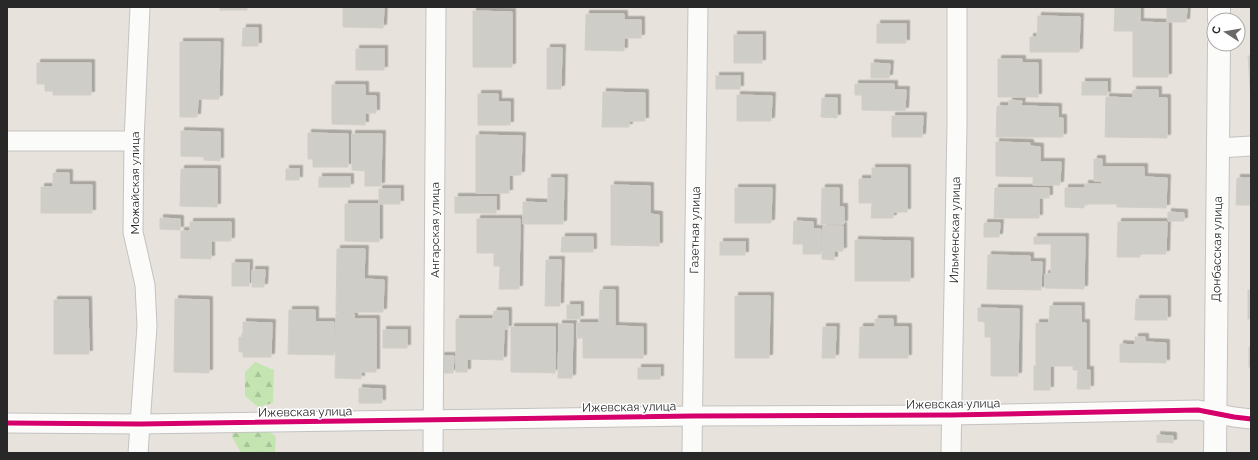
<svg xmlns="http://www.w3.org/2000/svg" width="1258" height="460" font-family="Raleway,sans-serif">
<defs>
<pattern id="forest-firs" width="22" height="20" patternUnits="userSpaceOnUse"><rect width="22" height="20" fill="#c4e5b2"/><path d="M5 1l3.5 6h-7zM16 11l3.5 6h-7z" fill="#a8c499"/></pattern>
<filter id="shadow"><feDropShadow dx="3.5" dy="-3.5" stdDeviation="0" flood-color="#0004"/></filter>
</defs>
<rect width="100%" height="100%" fill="#e7e3dc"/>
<g fill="url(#forest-firs)">
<polygon points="255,362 274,370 273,403 258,407 245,396 245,372"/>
<polygon points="252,416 276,437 275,453 241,453 232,437 234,419"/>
</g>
<g fill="#cfcdc8" stroke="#d2cec8" filter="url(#shadow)">
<rect x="220" y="7" width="27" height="3"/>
<polygon points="343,7 384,7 383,28 343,27"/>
<polygon points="1115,7 1140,7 1140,22 1168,23 1168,77 1133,77 1133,31 1114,31"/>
<polygon points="1167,7 1187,7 1186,22 1167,22"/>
<polygon points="473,11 512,12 512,67 473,67"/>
<polygon points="586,14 624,14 624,20 641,20 641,38 624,38 624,51 585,50"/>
<polygon points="1038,16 1080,17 1079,52 1030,52 1030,37 1037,37"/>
<rect x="877" y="24" width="29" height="19"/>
<polygon points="243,28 258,28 258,46 242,46"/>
<rect x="734" y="35" width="28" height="28"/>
<polygon points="180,42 220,42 219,99 198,99 197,117 180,117"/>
<polygon points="547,48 562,48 561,89 547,89"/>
<rect x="356" y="49" width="28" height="21"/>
<polygon points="1248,56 1251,56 1251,102"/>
<polygon points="998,59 1022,59 1022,63 1038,63 1038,97 998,97"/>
<polygon points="37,63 91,63 91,95 53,95 53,91 45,91 45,84 37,84"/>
<polygon points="871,63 890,64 889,78 871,78"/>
<rect x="716" y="76" width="24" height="13"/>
<rect x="1082" y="82" width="25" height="13"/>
<polygon points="855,84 894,84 894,90 906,90 905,111 862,110 862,95 855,95"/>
<polygon points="332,85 365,85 365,96 376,96 376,113 365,113 365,125 332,124"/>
<polygon points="1133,90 1158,90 1158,98 1167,98 1167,138 1105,137 1106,97 1133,98"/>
<polygon points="603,92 645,93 645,121 629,121 629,127 602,127"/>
<polygon points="478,94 498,94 498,102 510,102 510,125 478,125"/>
<polygon points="737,95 772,96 771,121 737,121"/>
<polygon points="822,98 837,98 837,118 821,117"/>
<polygon points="1009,100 1022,101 1021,106 1058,107 1058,118 1063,118 1063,137 996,137 997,106 1009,106"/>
<polygon points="892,116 923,116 922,137 892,137"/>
<polygon points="181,131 220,132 220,161 204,160 204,157 181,156"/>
<polygon points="308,133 348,134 348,167 313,167 313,159 308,159"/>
<polygon points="352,134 382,134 381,186 365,186 365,171 352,170"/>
<polygon points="476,135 522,136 521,175 509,175 509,193 476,193"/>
<polygon points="996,142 1030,143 1030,146 1040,147 1040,162 1061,162 1060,185 1033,185 1033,177 996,176"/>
<polygon points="1094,159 1102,159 1102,167 1144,167 1144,177 1167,178 1166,208 1117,207 1117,204 1085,204 1085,184 1102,184 1102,181 1094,181"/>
<polygon points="872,168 907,168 907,212 893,212 893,218 871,218 872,203 859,203 859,179 872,179"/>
<polygon points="181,169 217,169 217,207 180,206"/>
<rect x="286" y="169" width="13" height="11"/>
<polygon points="53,173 69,173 69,185 92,185 92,213 41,213 41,187 53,187"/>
<rect x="319" y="177" width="31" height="10"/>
<polygon points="548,178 564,178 563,224 523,224 523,202 548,203"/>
<polygon points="1237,178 1251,178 1251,205 1236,205"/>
<polygon points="611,185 650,186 650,214 659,215 659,246 611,245"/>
<polygon points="735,188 772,188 771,223 735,223"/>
<polygon points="822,188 839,188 839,207 844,207 844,224 821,224"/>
<polygon points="995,188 1049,188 1049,198 1039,198 1039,218 994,218"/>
<polygon points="1065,188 1084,188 1084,208 1065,207"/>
<rect x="379" y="189" width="21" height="15"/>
<rect x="455" y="197" width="41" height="16"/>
<polygon points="345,204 379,204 379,242 345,241"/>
<polygon points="1168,212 1184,213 1184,221 1168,221"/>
<polygon points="160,218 180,219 180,230 160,229"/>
<polygon points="477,219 520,219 519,289 499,289 500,266 494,266 494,253 477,253"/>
<polygon points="794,221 813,222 813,229 821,229 821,254 803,254 803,244 793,244"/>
<polygon points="190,222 231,222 231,241 211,241 211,259 181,258 181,231 190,231"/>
<polygon points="1118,222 1167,222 1166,254 1140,254 1140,257 1117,257"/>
<polygon points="984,223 1000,223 999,237 984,237"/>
<polygon points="823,226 843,226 843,251 834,251 834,260 822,259"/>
<polygon points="562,237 593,237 593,252 561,252"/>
<polygon points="1034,237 1085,237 1084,289 1045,288 1045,274 1051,274 1051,244 1034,244"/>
<polygon points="855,240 910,241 910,281 855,281"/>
<rect x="720" y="242" width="25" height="13"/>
<polygon points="337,249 365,249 364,279 384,280 383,312 336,312"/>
<polygon points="988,255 1030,256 1030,262 1042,262 1041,290 987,289"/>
<polygon points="546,260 561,260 560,306 545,306"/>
<rect x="232" y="263" width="17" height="23"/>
<polygon points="252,270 265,270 264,287 252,287"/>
<polygon points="600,290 615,290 615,326 643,327 643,358 583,358 583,338 577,338 577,323 599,323"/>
<rect x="1248" y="290" width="3" height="29"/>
<polygon points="735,296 770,296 769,358 735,358"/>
<polygon points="175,299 209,300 209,373 174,372"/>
<polygon points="1136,299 1167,299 1167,320 1135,320"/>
<polygon points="54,300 88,300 89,354 54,354"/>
<rect x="567" y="305" width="13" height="14"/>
<polygon points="1050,306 1081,306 1081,323 1086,323 1086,370 1090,370 1090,389 1077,389 1078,370 1073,370 1073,366 1050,366 1050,390 1034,390 1034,366 1036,366 1036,323 1049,323"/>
<polygon points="978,308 1019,309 1018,376 991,376 991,337 985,337 985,322 978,321"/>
<polygon points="289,310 315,310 315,322 334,322 334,355 288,354"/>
<polygon points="494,311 508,311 508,329 504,329 503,360 467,359 467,372 456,372 456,319 493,319"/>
<polygon points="336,313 354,313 354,319 376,319 376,372 361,372 361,379 335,378"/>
<polygon points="875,319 893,319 893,327 908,327 908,358 859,358 860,327 875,327"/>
<polygon points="243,322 272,323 271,357 243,357 243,352 239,352 239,337 243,337"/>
<polygon points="559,324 573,324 572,378 558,378"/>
<polygon points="511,327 555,327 555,373 511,372"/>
<polygon points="823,327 836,327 835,358 822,358"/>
<rect x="383" y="330" width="24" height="18"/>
<polygon points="1135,337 1145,337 1145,342 1166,343 1166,363 1120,362 1120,344 1135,345"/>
<rect x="1249" y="347" width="2" height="20"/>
<polygon points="441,356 454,356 453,373 440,373"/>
<rect x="638" y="368" width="22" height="11"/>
<polygon points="359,388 382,389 382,403 359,403"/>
<polygon points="1157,435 1173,436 1173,443 1157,442"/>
</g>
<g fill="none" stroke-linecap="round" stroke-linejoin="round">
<g stroke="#c4c2c2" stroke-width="21">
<g id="minor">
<polyline points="7,141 134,141"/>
<polyline points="1218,148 1251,146"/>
<polyline points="7,423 140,424 692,416 951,415 1198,410 1234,417 1251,419"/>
<polyline points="138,453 147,326 145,285 133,232 134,141 140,7"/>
<polyline points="433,453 436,7"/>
<polyline points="692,453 698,7"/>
<polyline points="951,453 957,125 957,7"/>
</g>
</g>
<g stroke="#c4c2c2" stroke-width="24">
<g id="tertiary">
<polyline points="1219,20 1219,7"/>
<polyline points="1215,453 1219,44"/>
</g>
</g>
<use href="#minor" stroke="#fbfbfa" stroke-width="19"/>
<use href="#tertiary" stroke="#fbfbfa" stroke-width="22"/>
<g stroke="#fff" stroke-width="8">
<polyline id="cycleway" points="7,423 140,424 692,416 951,415 1198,410 1234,417 1251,419"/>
</g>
<use href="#cycleway" stroke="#d6006c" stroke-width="5"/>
</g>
<g text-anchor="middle" stroke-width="3" stroke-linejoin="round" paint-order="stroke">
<g font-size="12" fill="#282828" stroke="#fff">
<text transform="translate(135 183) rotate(-90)" y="4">Можайская улица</text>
<text transform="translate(435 230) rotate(-90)" y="4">Ангарская улица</text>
<text transform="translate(695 230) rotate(-89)" y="4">Газетная улица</text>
<text transform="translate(955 230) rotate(-89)" y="4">Ильменская улица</text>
<text transform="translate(1217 249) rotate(-89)" y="4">Донбасская улица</text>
<text transform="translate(953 404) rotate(-1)" y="4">Ижевская улица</text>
<text transform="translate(629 407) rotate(-1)" y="4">Ижевская улица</text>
<text transform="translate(305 412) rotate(-1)" y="4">Ижевская улица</text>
</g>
</g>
<rect width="1258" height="460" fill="none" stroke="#282828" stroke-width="16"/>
<g transform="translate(1226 32) rotate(282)"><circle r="19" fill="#ffffff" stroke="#a9a9a9"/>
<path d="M0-3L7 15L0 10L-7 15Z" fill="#6b6967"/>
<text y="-6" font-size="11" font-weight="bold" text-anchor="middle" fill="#282828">С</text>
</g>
</svg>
